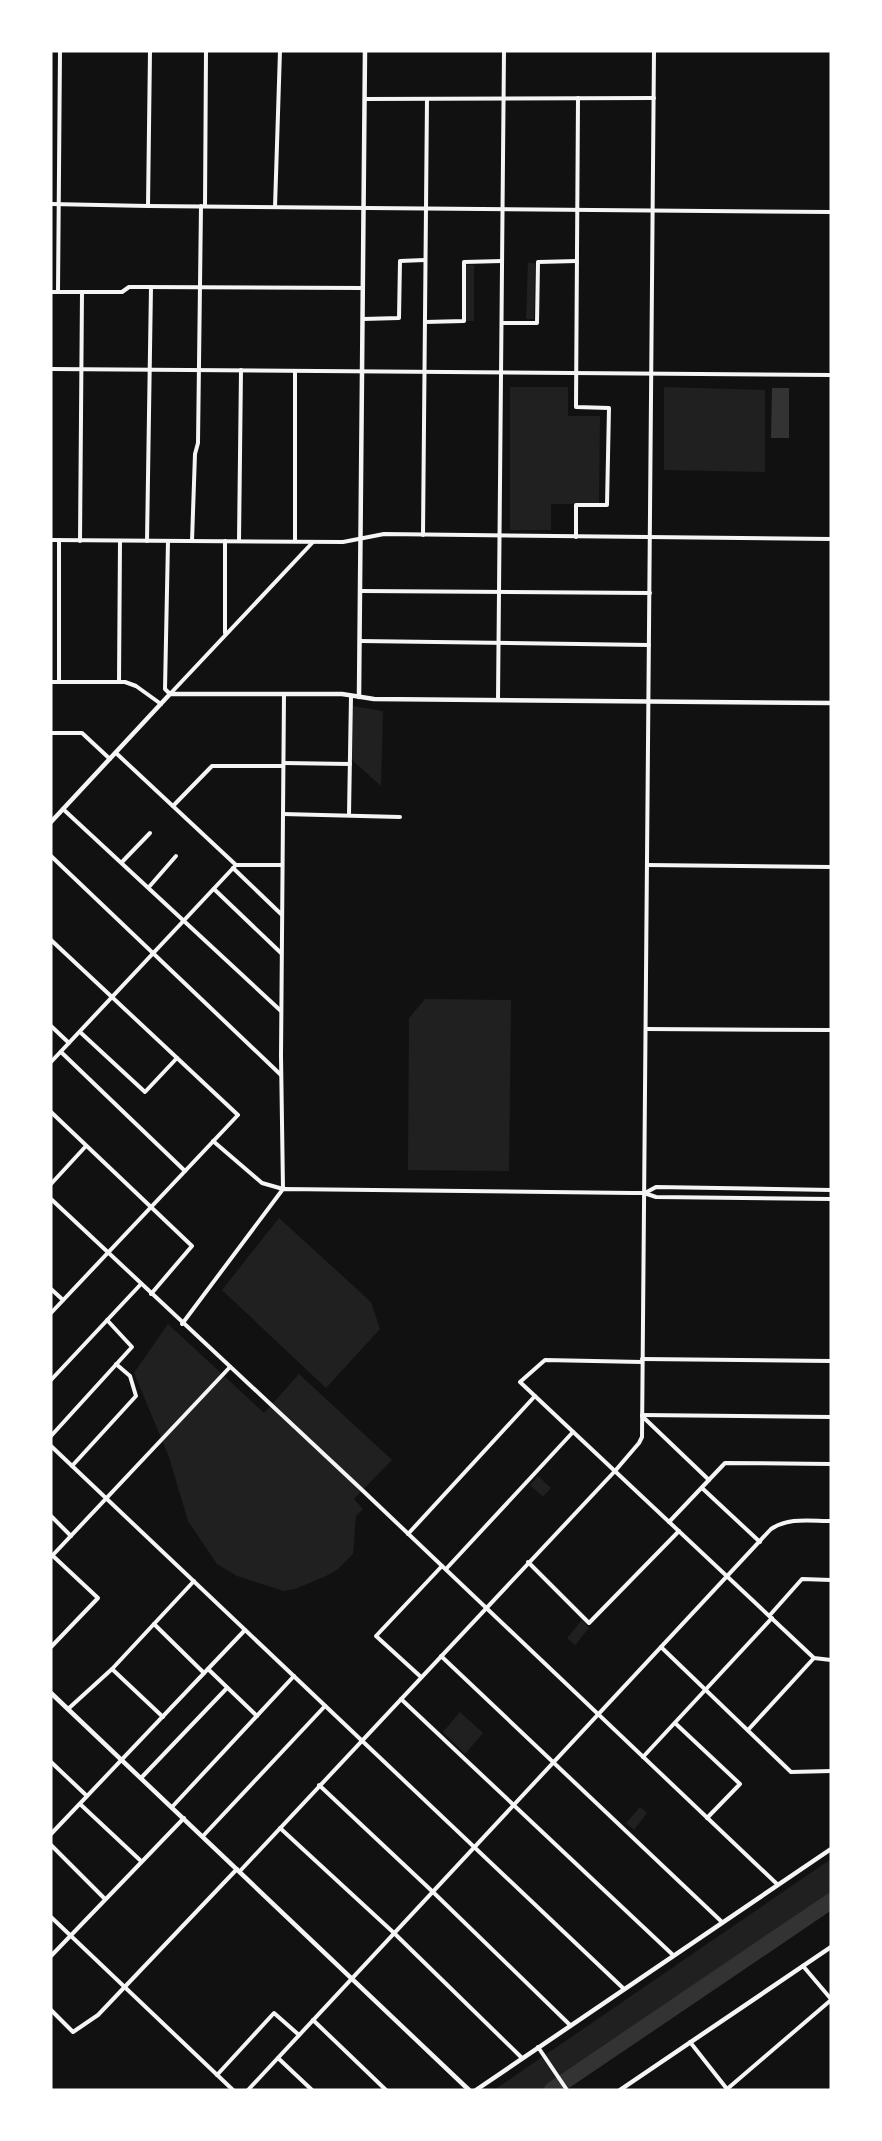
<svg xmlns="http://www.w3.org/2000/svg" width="882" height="2141" font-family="'Public Sans',sans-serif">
<rect width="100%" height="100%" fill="#111"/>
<g fill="#202020">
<polygon points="528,263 535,263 534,319 526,319"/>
<rect x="465" y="265" width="9" height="56"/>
<polygon points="510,387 568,387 568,416 600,416 599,504 551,504 551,530 510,530"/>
<polygon points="664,387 765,390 765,472 664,470"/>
<polygon points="353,706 383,711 381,786 352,760"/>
<polygon points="425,999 511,1000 509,1171 408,1170 409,1018"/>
<polygon points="279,1218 371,1302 380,1329 326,1388 222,1290"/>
<polygon points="168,1324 264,1413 299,1374 392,1460 354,1499 363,1509 356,1516 353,1554 337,1570 326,1576 295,1589 284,1591 237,1576 217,1564 188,1521 169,1457 134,1373"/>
<polygon points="538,1476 551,1488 543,1497 530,1485"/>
<polygon points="582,1620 589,1628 575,1645 567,1638"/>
<polygon points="460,1712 483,1733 465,1754 443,1732"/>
<polygon points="640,1807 647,1813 634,1830 626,1823"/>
<polygon points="831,1859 831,1894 546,2090 494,2090"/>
</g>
<polygon fill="#333" points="772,388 789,388 789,438 771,438"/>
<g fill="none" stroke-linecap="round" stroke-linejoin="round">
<polyline stroke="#333" stroke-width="16" points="552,2090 831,1901"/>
<g stroke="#f5f5f5" stroke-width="4">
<polyline points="365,99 654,98"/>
<polyline points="51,204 148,206 831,212"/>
<polyline points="148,206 150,51"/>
<polyline points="205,206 206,51"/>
<polyline points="275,207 280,51"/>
<polyline points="51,292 122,292 129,287 141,287 363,288"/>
<polyline points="58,292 60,51"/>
<polyline points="363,319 399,318 400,261 425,260"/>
<polyline points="425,322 464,321 464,262 502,261"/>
<polyline points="502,323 537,323 538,262 577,261"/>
<polyline points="51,369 831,375"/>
<polyline points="423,535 427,99"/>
<polyline points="576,537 576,505 607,505 609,408 576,407 578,98"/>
<polyline points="51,540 343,542 384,534 831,539"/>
<polyline points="80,541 82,292"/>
<polyline points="147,541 151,287"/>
<polyline points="168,541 165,689 170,694 313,542"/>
<polyline points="192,541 195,454 198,443 201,206"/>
<polyline points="225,541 225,633"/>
<polyline points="239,541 241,370"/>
<polyline points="295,541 295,371"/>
<polyline points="361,591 650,593"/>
<polyline points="360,641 649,645"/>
<polyline points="51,682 125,682 136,686 161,704"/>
<polyline points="59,682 59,540"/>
<polyline points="119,682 120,541"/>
<polyline points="498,700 504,51"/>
<polyline points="51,733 82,733 110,759"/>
<polyline points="116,753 236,865"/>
<polyline points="284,763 350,764"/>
<polyline points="173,806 212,766 283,766"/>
<polyline points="63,809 281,1011"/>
<polyline points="283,814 400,817"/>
<polyline points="349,815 351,696"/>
<polyline points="51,856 281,1075"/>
<polyline points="122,862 150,833"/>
<polyline points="647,865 831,867"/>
<polyline points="233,868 281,914"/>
<polyline points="149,887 176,856"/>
<polyline points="214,889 281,953"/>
<polyline points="51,940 238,1115 51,1313"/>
<polyline points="51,1026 69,1043"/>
<polyline points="646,1029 831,1030"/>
<polyline points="80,1032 145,1092 177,1058"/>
<polyline points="61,1052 185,1171"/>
<polyline points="51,1062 236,865 282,865"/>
<polyline points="51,1112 192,1246 151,1294"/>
<polyline points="213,1141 262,1183 283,1189 281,1056 284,694"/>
<polyline points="51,1184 86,1146"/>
<polyline points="645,1193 656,1187 831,1190"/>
<polyline points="51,1199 360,1488 777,1884"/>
<polyline points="51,1289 63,1300"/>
<polyline points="182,1324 283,1189 633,1193 644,1193 656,1197 831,1199"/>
<polyline points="642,1359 831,1361"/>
<polyline points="642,1362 545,1360 520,1382 814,1658 831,1660"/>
<polyline points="51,1380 141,1284"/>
<polyline points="642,1415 831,1417"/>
<polyline points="642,1416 709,1480"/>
<polyline points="51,1436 132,1347 107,1320"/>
<polyline points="51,1446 624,1989"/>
<polyline points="72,1466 136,1396 130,1376 116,1364"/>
<polyline points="702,1488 760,1542"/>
<polyline points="51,1516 71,1536"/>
<polyline points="669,1522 725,1463 831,1464"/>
<polyline points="408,1534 535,1396"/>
<polyline points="51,1557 230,1367"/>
<polyline points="528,1562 589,1623 679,1531"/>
<polyline points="446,1569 573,1432"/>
<polyline points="770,1615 802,1579 831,1580"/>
<polyline points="154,1624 204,1673"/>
<polyline points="51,1647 98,1598 53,1556"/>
<polyline points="661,1647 791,1772 831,1771"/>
<polyline points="441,1656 722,1922"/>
<polyline points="112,1669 163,1717"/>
<polyline points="208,1669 257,1716"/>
<polyline points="421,1677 376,1636 442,1566"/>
<polyline points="401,1699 673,1955"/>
<polyline points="68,1709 112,1669 194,1581"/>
<polyline points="675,1723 740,1784 707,1818"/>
<polyline points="748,1730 814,1658"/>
<polyline points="643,1757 772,1618"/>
<polyline points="51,1762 87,1796"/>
<polyline points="141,1778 227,1688"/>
<polyline points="319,1785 433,1892 570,2025"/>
<polyline points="80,1804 141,1861"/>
<polyline points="172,1807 294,1676"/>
<polyline points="280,1828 394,1933 522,2058"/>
<polyline points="51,1834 245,1630"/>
<polyline points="203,1836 325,1706"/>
<polyline points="51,1845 105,1899"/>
<polyline points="240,1871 615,1471 639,1443 642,1437 654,51"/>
<polyline points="51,1917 233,2090"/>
<polyline points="51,1956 184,1818"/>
<polyline points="803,1966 831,1999"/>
<polyline points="51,2010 73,2032 98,2015 237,1869"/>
<polyline points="313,2020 386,2090"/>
<polyline points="690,2042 727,2089"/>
<polyline points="538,2047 567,2090"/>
<polyline points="278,2058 312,2090"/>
<polyline points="217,2075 274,2013 299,2035"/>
<path d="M 248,2090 L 771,1529 C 789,1517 810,1521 831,1521"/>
<polyline points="726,2090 831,2000"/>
</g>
<g stroke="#f5f5f5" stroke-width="4.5">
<polyline points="359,697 365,51"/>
<polyline points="51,822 170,694 342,694 374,699 831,703"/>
<polyline points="51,1693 469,2090"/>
<polyline points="476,2090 831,1849"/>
<polyline points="620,2090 831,1947"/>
</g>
</g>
<rect width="882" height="2141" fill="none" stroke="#ffffff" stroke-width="105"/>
</svg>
